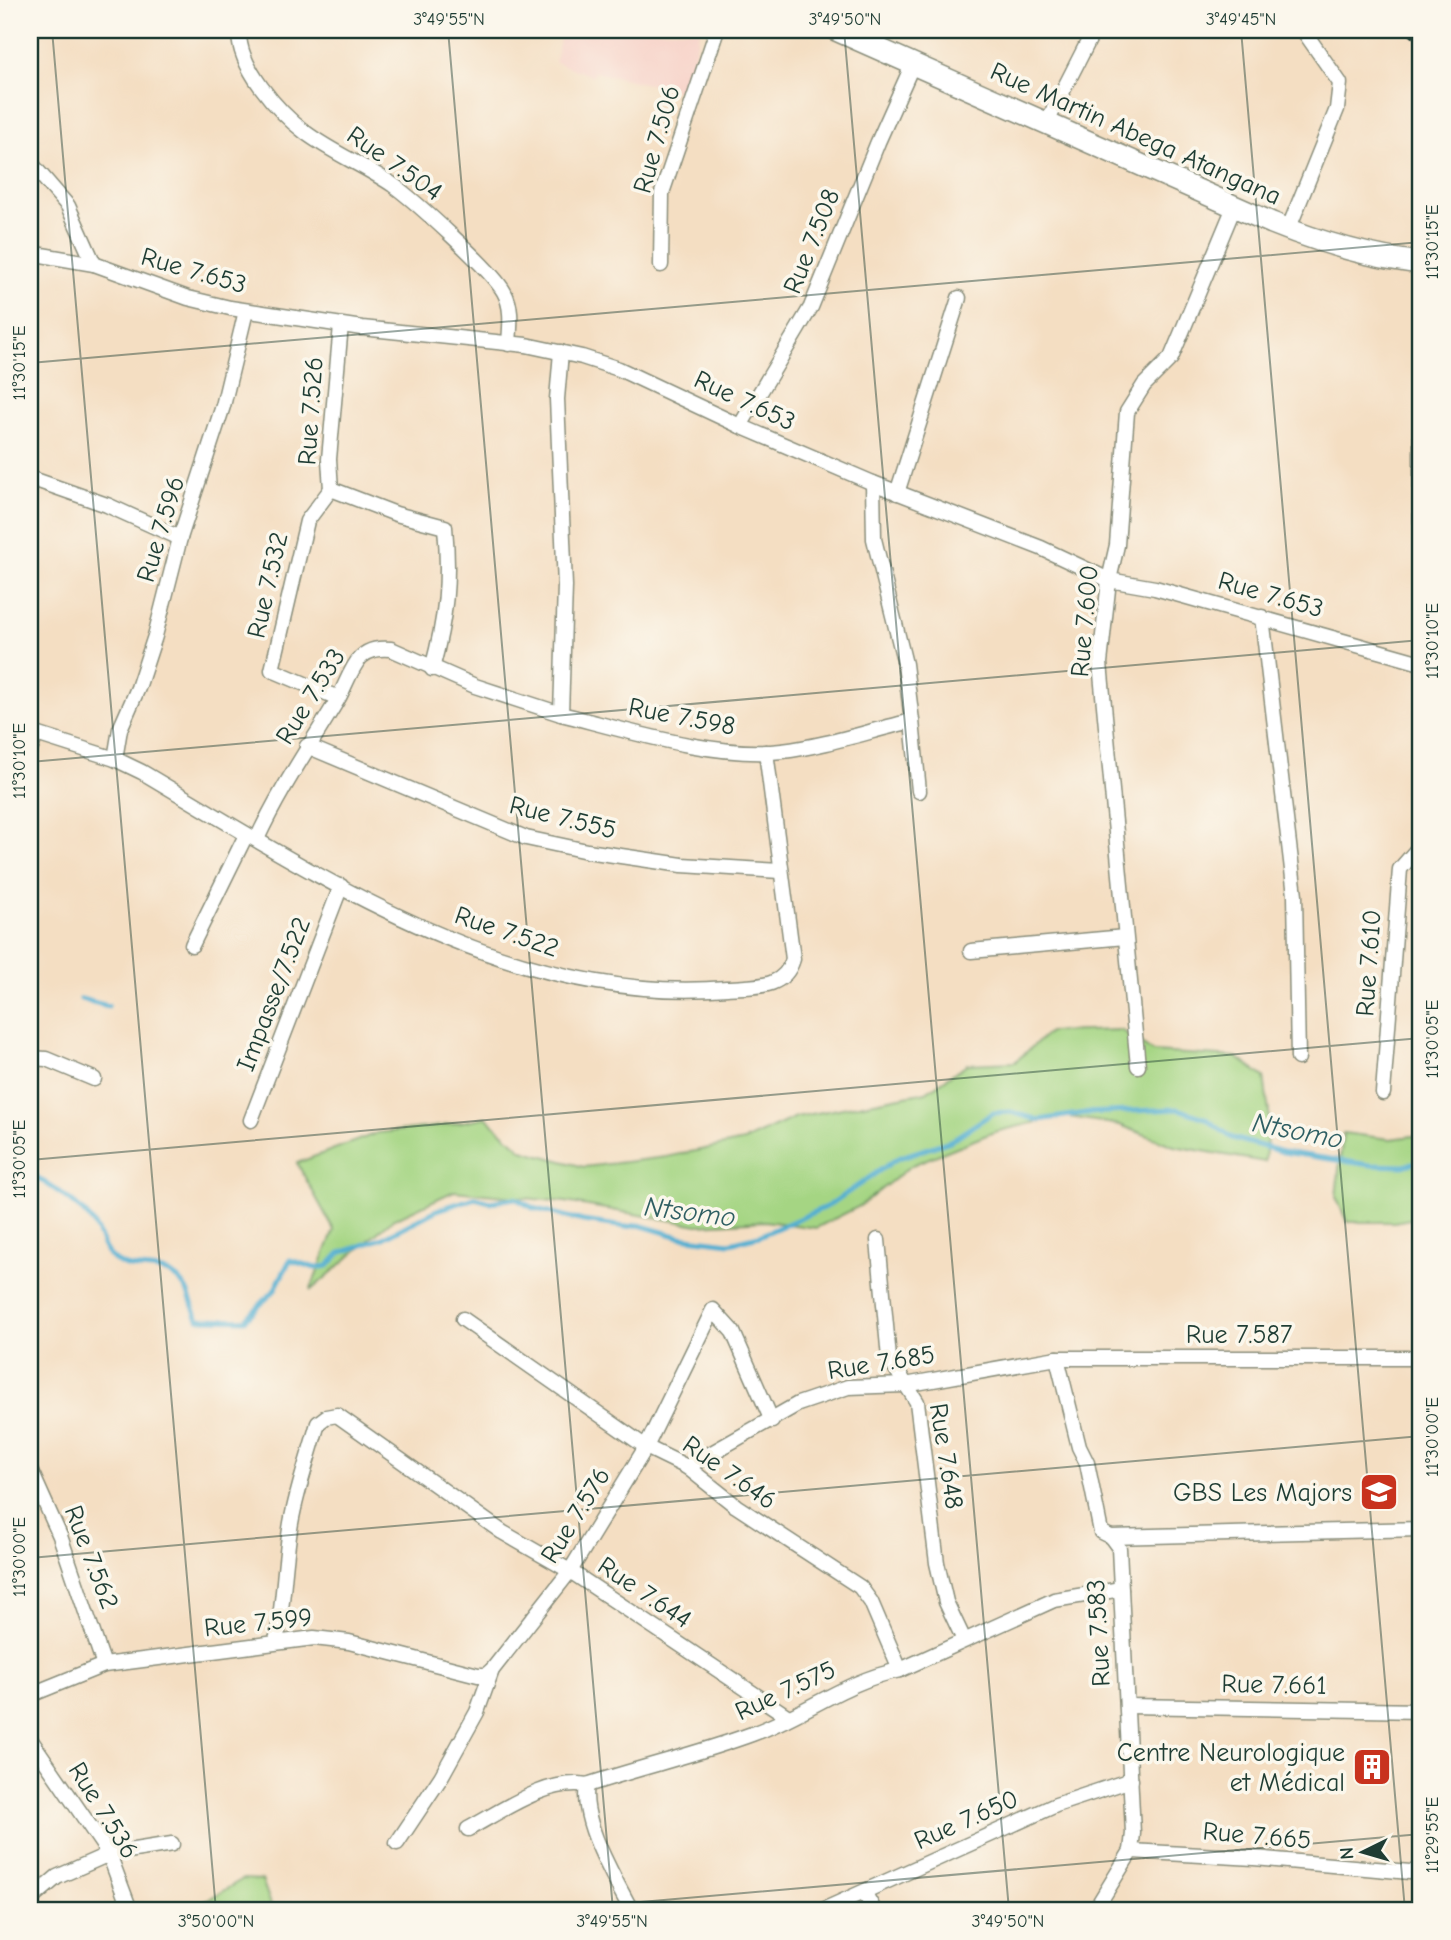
<svg xmlns="http://www.w3.org/2000/svg" width="1451" height="1940" font-family="'Comic Neue',sans-serif">
<rect width="100%" height="100%" fill="#fbf7ec"/>
<filter id="ink" filterUnits="userSpaceOnUse"><feTurbulence type="fractalNoise" baseFrequency=".0143" numOctaves="2"/><feDisplacementMap in="SourceGraphic" scale="14" xChannelSelector="R" yChannelSelector="G"/><feConvolveMatrix kernelMatrix="1 2 1 2 8 2 1 2 1" color-interpolation-filters="sRGB"/></filter>
<filter id="wash" filterUnits="userSpaceOnUse"><feTurbulence type="fractalNoise" baseFrequency=".00686" numOctaves="4" result="noise"/><feDisplacementMap in="SourceGraphic" scale="28" xChannelSelector="R" yChannelSelector="G"/><feGaussianBlur stdDeviation="1.57" result="paint"/><feColorMatrix in="noise" values="0 0 0 0 0 0 0 0 0 0 0 0 0 0 0 0 0 1.4 0 .05"/><feComposite in="paint" operator="in"/></filter>
<g filter="url(#wash)">
<rect width="100%" height="100%" fill="#f4dec2"/>
<polygon fill="#f7d1c7" points="562,30 700,30 685,92 594,72 592,76 555,62"/>
<g fill="#a5d583" stroke="#62895c" stroke-width="2">
<polygon points="1121,1030 1153,1052 1236,1057 1264,1077 1269,1112 1265,1162 1174,1146 1120,1125 1063,1116 994,1132 912,1165 860,1206 816,1228 765,1221 698,1225 565,1202 454,1191 392,1220 310,1291 334,1230 297,1163 377,1133 442,1126 486,1117 522,1150 584,1167 666,1157 744,1141 796,1117 926,1092 967,1064 1015,1062 1049,1032"/>
<polygon points="1343,1133 1390,1139 1421,1135 1421,1217 1394,1222 1347,1222 1336,1197"/>
<polygon points="243,1879 262,1880 273,1910 200,1910 199,1905"/>
</g>
<g fill="none" stroke-linecap="round" stroke-linejoin="round">
<g stroke="#53afd1" stroke-width="5">
<polyline points="81,999 108,1006"/>
<path d="M 30,1173 C 51,1187 78,1202 93,1223 C 100,1234 101,1247 111,1257 C 133,1279 166,1256 186,1289 C 191,1298 194,1310 198,1319 L 245,1320 L 274,1291 L 290,1260 L 315,1268 L 328,1266 L 340,1253 L 383,1238 L 437,1210 L 475,1198 L 490,1202 L 515,1198 L 533,1208 L 583,1221 L 626,1227 L 639,1225 L 680,1237 L 730,1243 L 759,1236 L 828,1206 L 898,1158 L 950,1141 L 993,1113 L 1011,1112 L 1039,1120 L 1085,1113 L 1178,1109 L 1205,1118 L 1232,1138 L 1283,1152 L 1370,1165 L 1404,1166 L 1421,1160"/>
</g>
</g>
</g>
<g filter="url(#ink)">
<g fill="none" stroke-linecap="round" stroke-linejoin="round">
<g stroke="#8a8e7b" stroke-width="17">
<g id="minor">
<path d="M 239,30 C 237,66 278,112 306,133 C 333,153 365,166 393,185 C 415,201 492,270 504,292 C 513,308 510,326 509,344"/>
<polyline points="1047,122 1094,30"/>
<polyline points="30,162 68,206 94,264"/>
<polyline points="1288,230 1337,109 1340,83 1303,30"/>
<polyline points="30,253 94,264 188,298 230,308 362,328 526,345 582,357 619,369 740,426 873,483 1041,548 1109,580 1155,588 1421,663"/>
<polyline points="661,265 662,193 717,30"/>
<path d="M 561,352 L 557,399 L 565,586 L 561,714 C 625,730 717,759 782,751 C 825,746 869,731 912,721 L 905,664 L 874,539 L 873,483"/>
<polyline points="1421,403 1421,522"/>
<polyline points="740,426 811,307 878,142 912,66"/>
<polyline points="30,478 107,505 180,538"/>
<polyline points="331,489 307,521 272,670 338,698"/>
<path d="M 331,489 L 396,514 L 445,527 C 450,580 446,617 432,669"/>
<polyline points="331,489 329,459 341,325"/>
<polyline points="897,493 959,298"/>
<polyline points="1262,617 1295,895 1298,1058"/>
<polyline points="912,721 919,791"/>
<path d="M 30,732 L 115,759 L 142,772 C 318,876 512,1007 727,988 C 754,986 784,990 793,959 L 766,752"/>
<polyline points="307,746 526,838 587,851 682,865 780,871"/>
<polyline points="30,751 36,734"/>
<polyline points="115,759 120,729 138,688 155,636 180,538 223,406 246,311"/>
<path d="M 257,839 C 280,789 310,746 338,699 C 345,687 351,667 361,657 C 370,649 379,648 391,649 L 475,686 L 561,714"/>
<polyline points="192,945 246,835"/>
<polyline points="971,951 1125,937"/>
<polyline points="30,1058 46,1059 94,1079"/>
<polyline points="1138,1066 1100,663 1109,580 1117,545 1127,412 1144,385 1171,358 1234,207"/>
<polyline points="1383,1093 1400,869 1421,845"/>
<polyline points="251,1120 341,886"/>
<polyline points="878,1240 889,1358 917,1402 937,1563 946,1602 964,1640"/>
<polyline points="463,1319 646,1447 687,1467 736,1506 860,1587 871,1602 900,1670"/>
<polyline points="1057,1358 1079,1447 1087,1463 1101,1532 1111,1537 1119,1548 1133,1833 1131,1851 1095,1910"/>
<polyline points="687,1467 798,1404 848,1387 905,1385 1057,1358 1421,1358"/>
<polyline points="30,1469 60,1536 104,1665"/>
<polyline points="1111,1537 1421,1529"/>
<path d="M 276,1642 C 284,1603 284,1563 291,1523 C 297,1489 309,1456 318,1423 L 326,1417 L 337,1415 L 502,1532 L 570,1571 L 787,1716"/>
<polyline points="30,1695 104,1665 314,1638 349,1642 478,1675 486,1675 492,1670"/>
<polyline points="1127,1706 1421,1711"/>
<polyline points="30,1739 109,1854 130,1910"/>
<path d="M 587,1785 C 580,1821 614,1877 631,1910"/>
<path d="M 468,1829 C 502,1811 547,1778 587,1785 C 641,1767 698,1754 752,1734 C 803,1716 846,1680 900,1670 L 1054,1600 L 1121,1589"/>
<polyline points="397,1843 441,1777 477,1712 492,1670 570,1571 646,1447 713,1310 733,1332 772,1421"/>
<polyline points="1131,1851 1254,1858 1421,1873"/>
<polyline points="864,1892 874,1910"/>
<polyline points="30,1900 57,1877 109,1854 172,1844"/>
<polyline points="823,1910 1056,1805 1131,1780"/>
</g>
</g>
<g stroke="#8a8e7b" stroke-width="24">
<path id="secondary" d="M 836,30 L 1272,223 C 1321,243 1369,257 1421,263"/>
</g>
<use href="#minor" stroke="#fff" stroke-width="14"/>
<use href="#secondary" stroke="#fff" stroke-width="21"/>
<polyline stroke="#1f3d34" stroke-width="5" stroke-dasharray="10 5" stroke-linecap="butt" points="1407,30 1421,42"/>
</g>
</g>
<path fill="none" stroke="#1f3d34" stroke-width="2" stroke-opacity="0.45" d="M 52,30 L 216,1910M 448,30 L 613,1910M 844,30 L 1009,1910M 1241,30 L 1405,1910M 30,363 L 1421,242M 30,762 L 1421,640M 30,1160 L 1421,1038M 30,1558 L 1421,1436M 549,1910 L 1421,1834"/>
<defs>
<g id="school-square" transform="scale(2.0125)"><rect x="-9" y="-9" width="18" height="18" rx="4" fill="#c8321e" stroke="#fbf7ec"/><path d="M0-5L7-2L0 1L-7-2ZM-4 1L0 2.5L4 1V4Q0 6-4 4Z" fill="#fff"/></g>
<g id="building-square" transform="scale(2.0125)"><rect x="-9" y="-9" width="18" height="18" rx="4" fill="#c8321e" stroke="#fbf7ec"/><path d="M-4-6H4V6H1V3H-1V6H-4ZM-2.5-4.3h1.7v1.8h-1.7ZM.8-4.3h1.7v1.8H.8ZM-2.5-1h1.7V.8h-1.7ZM.8-1h1.7V.8H.8Z" fill="#fff"/></g>
</defs>
<g fill-rule="evenodd">
<use href="#school-square" x="1379" y="1492"/>
<use href="#building-square" x="1372" y="1767"/>
</g>
<g text-anchor="middle" stroke-width="7" stroke-linejoin="round" paint-order="stroke">
<g font-size="26" fill="#1f3d34" stroke="#fbf7ec">
<text transform="translate(1136 133) rotate(24)" y="9">Rue Martin Abega Atangana</text>
<text transform="translate(656 139) rotate(-74)" y="9">Rue 7.506</text>
<text transform="translate(395 163) rotate(35)" y="9">Rue 7.504</text>
<text transform="translate(811 241) rotate(-68)" y="9">Rue 7.508</text>
<text transform="translate(194 270) rotate(16)" y="9">Rue 7.653</text>
<text transform="translate(745 400) rotate(25)" y="9">Rue 7.653</text>
<text transform="translate(310 411) rotate(-86)" y="9">Rue 7.526</text>
<text transform="translate(160 529) rotate(-73)" y="9">Rue 7.596</text>
<text transform="translate(267 585) rotate(-77)" y="9">Rue 7.532</text>
<text transform="translate(1271 594) rotate(16)" y="9">Rue 7.653</text>
<text transform="translate(1084 621) rotate(-85)" y="9">Rue 7.600</text>
<text transform="translate(310 696) rotate(-58)" y="9">Rue 7.533</text>
<text transform="translate(682 716) rotate(11)" y="9">Rue 7.598</text>
<text transform="translate(563 817) rotate(14)" y="9">Rue 7.555</text>
<text transform="translate(507 931) rotate(19)" y="9">Rue 7.522</text>
<text transform="translate(1368 963) rotate(-86)" y="9">Rue 7.610</text>
<text transform="translate(273 994) rotate(-69)" y="9">Impasse/7.522</text>
<text x="1239" y="1343">Rue 7.587</text>
<text transform="translate(881 1362) rotate(-9)" y="9">Rue 7.685</text>
<text transform="translate(947 1456) rotate(81)" y="9">Rue 7.648</text>
<text transform="translate(730 1472) rotate(35)" y="9">Rue 7.646</text>
<text transform="translate(575 1515) rotate(-58)" y="9">Rue 7.576</text>
<text transform="translate(92 1557) rotate(69)" y="9">Rue 7.562</text>
<text transform="translate(645 1592) rotate(34)" y="9">Rue 7.644</text>
<text transform="translate(258 1622) rotate(-6)" y="9">Rue 7.599</text>
<text transform="translate(1098 1633) rotate(-93)" y="9">Rue 7.583</text>
<text transform="translate(1274 1684) rotate(1)" y="9">Rue 7.661</text>
<text transform="translate(785 1690) rotate(-25)" y="9">Rue 7.575</text>
<text transform="translate(104 1810) rotate(58)" y="9">Rue 7.536</text>
<text transform="translate(966 1819) rotate(-24)" y="9">Rue 7.650</text>
<text transform="translate(1257 1835) rotate(5)" y="9">Rue 7.665</text>
</g>
<g font-size="26" fill="#1f3d34" stroke="#fbf7ec" text-anchor="end">
<text x="1352" y="1501">GBS Les Majors</text>
<text x="1345" y="1761">Centre Neurologique<tspan x="1345" dy="30">et Médical</tspan></text>
</g>
<g font-size="28" font-style="italic" fill="#2f5f63" stroke="#fbf7ec">
<text transform="translate(1298 1130) rotate(11)" y="10">Ntsomo</text>
<text transform="translate(690 1211) rotate(7)" y="10">Ntsomo</text>
</g>
</g>
<rect width="1451" height="1940" fill="none" stroke="#fbf7ec" stroke-width="77"/>
<g transform="translate(1363 1852) rotate(265)" stroke="#fbf7ec" stroke-width="5" paint-order="stroke">
<path d="M0-5L12 26L0 18L-12 26Z" fill="#1f3d34"/>
<text y="-10" font-size="19" font-weight="bold" text-anchor="middle" fill="#1f3d34">N</text>
</g>
<rect x="38" y="38" width="1374" height="1864" fill="none" stroke="#1f3d34" stroke-width="2.5"/>
<g font-size="18" text-anchor="middle" fill="#1f3d34">
<text x="449" y="25">3°49'55"N</text>
<text x="845" y="25">3°49'50"N</text>
<text x="1241" y="25">3°49'45"N</text>
<text transform="translate(1432 242) rotate(-90)" y="6">11°30'15"E</text>
<text transform="translate(19 363) rotate(-90)" y="6">11°30'15"E</text>
<text transform="translate(1432 641) rotate(-90)" y="6">11°30'10"E</text>
<text transform="translate(19 761) rotate(-90)" y="6">11°30'10"E</text>
<text transform="translate(1432 1039) rotate(-90)" y="6">11°30'05"E</text>
<text transform="translate(19 1159) rotate(-90)" y="6">11°30'05"E</text>
<text transform="translate(1432 1437) rotate(-90)" y="6">11°30'00"E</text>
<text transform="translate(19 1557) rotate(-90)" y="6">11°30'00"E</text>
<text transform="translate(1432 1835) rotate(-90)" y="6">11°29'55"E</text>
<text x="216" y="1927">3°50'00"N</text>
<text x="612" y="1927">3°49'55"N</text>
<text x="1008" y="1927">3°49'50"N</text>
</g>
</svg>
